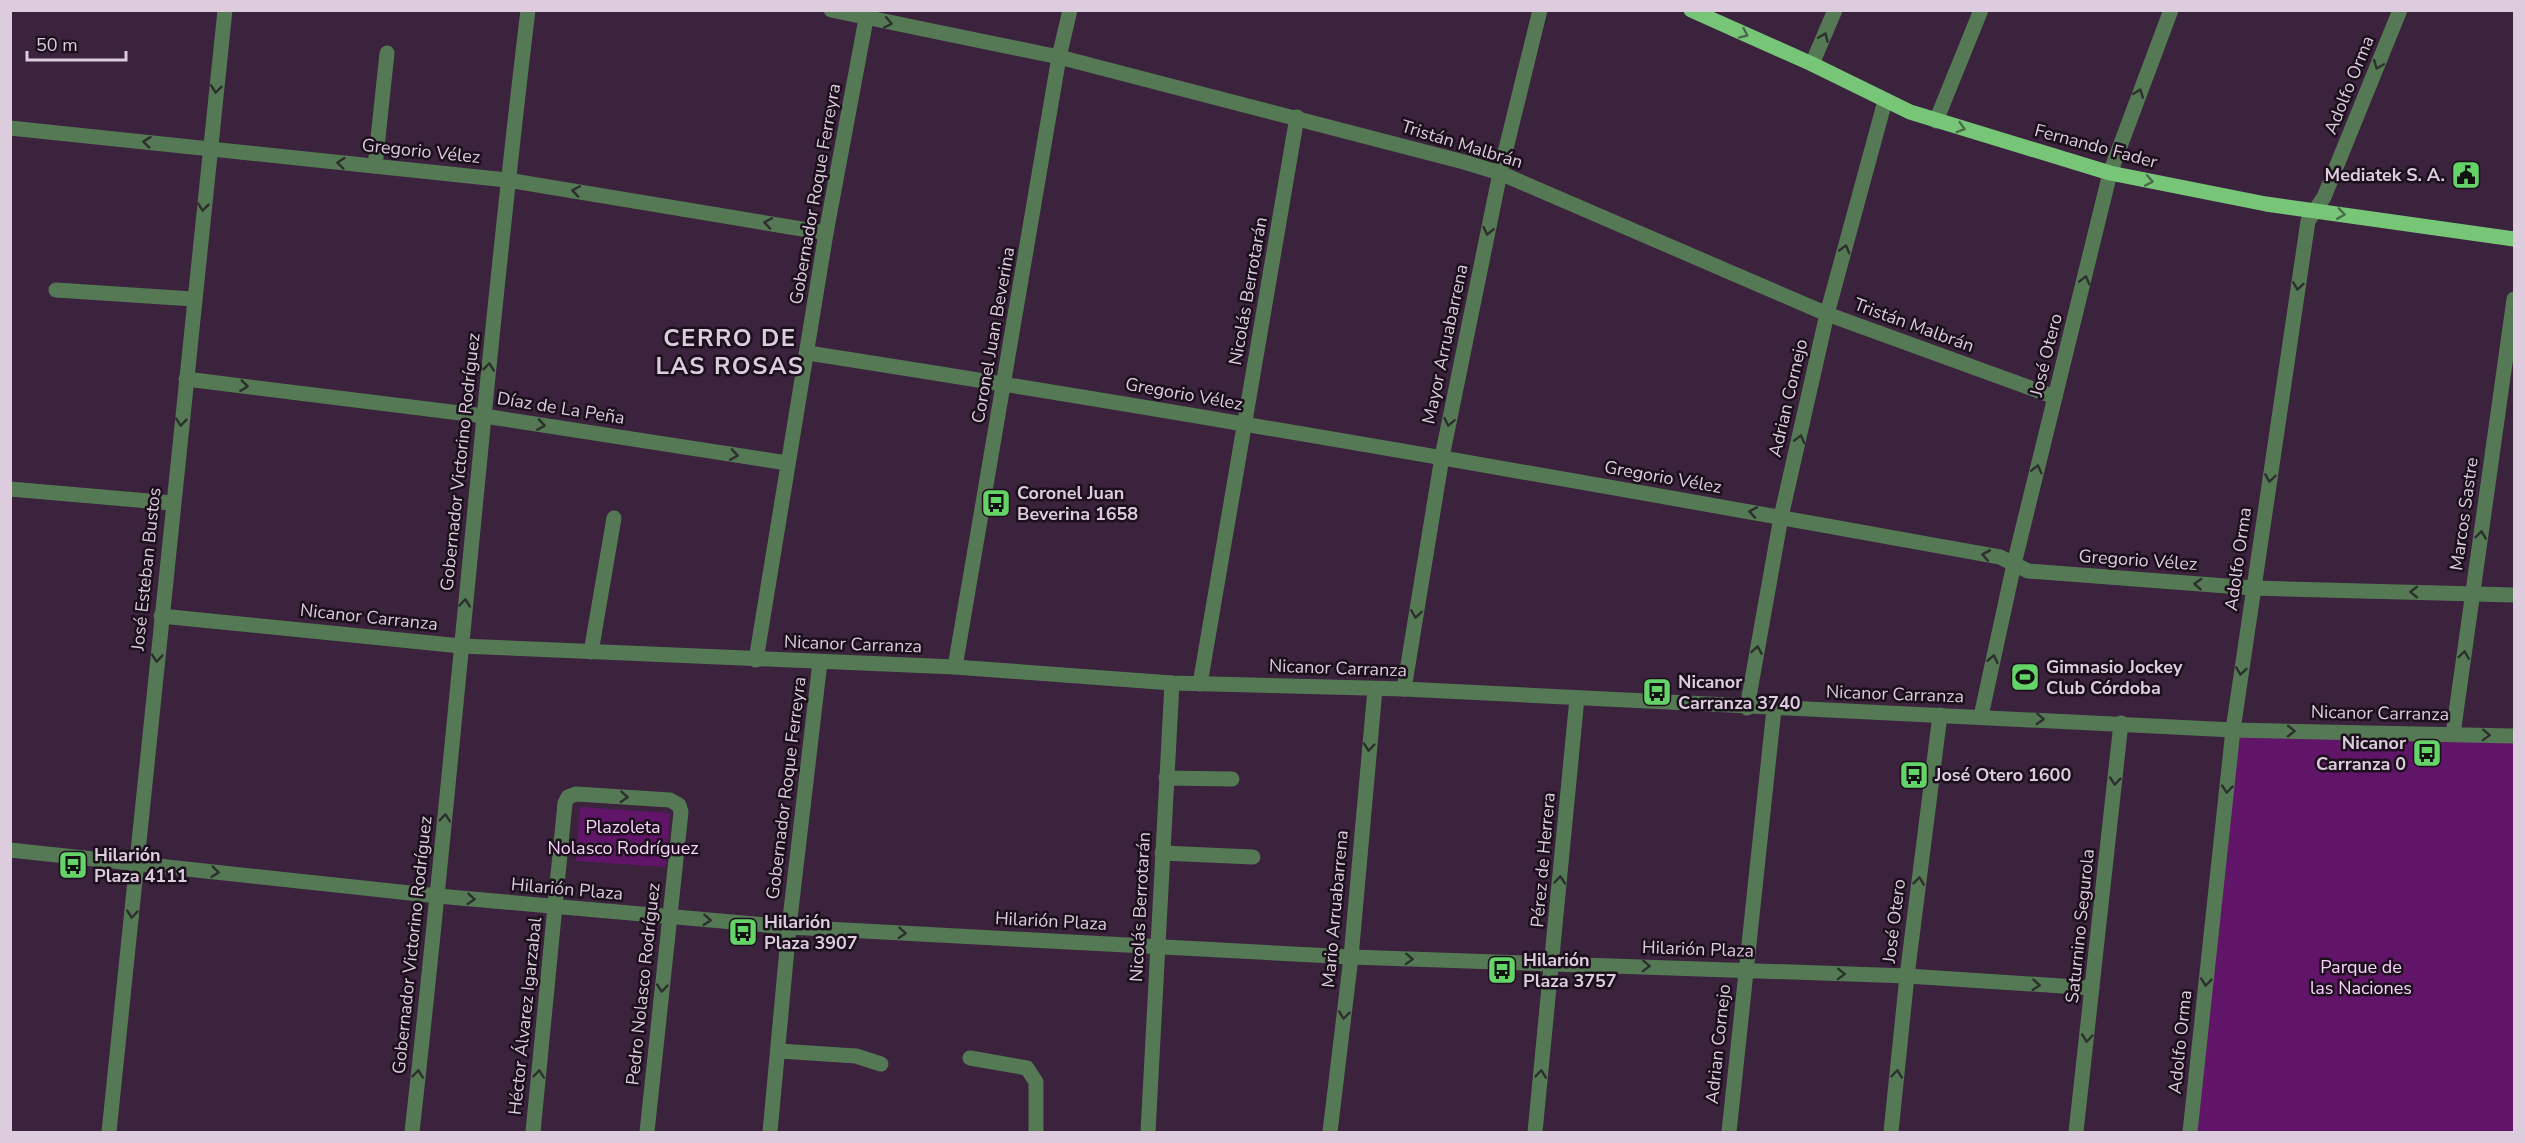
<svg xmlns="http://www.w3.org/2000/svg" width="2525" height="1143" font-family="'Nunito Sans',sans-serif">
<rect width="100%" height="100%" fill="#3b223d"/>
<g fill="#611568">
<polygon points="2233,730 2514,736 2514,1132 2190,1132"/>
<polygon points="580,807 670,813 666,867 576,861"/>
</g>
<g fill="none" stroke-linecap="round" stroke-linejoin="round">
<g stroke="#547954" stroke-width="15">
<polyline points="831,10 1059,57 1464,162 1500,173 1827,314 2055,397"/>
<polyline points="1812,64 1835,10"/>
<polyline points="1936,121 1981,10"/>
<polyline points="10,128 507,180 826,233"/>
<polyline points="375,166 387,53"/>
<polyline points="56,290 193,299"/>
<path d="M 808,353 C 1206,415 1603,485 2000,557 L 2028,571 L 2253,588 L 2514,595"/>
<polyline points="186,379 484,416 787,463"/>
<polyline points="10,489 172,503"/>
<polyline points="161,616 461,646 955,667 1172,683 1404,689 2233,730 2514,736"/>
<polyline points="591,652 614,518"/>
<polyline points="756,660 826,233 866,19"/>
<polyline points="955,667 1059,57 1070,10"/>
<polyline points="1200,684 1297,117"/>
<polyline points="1404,689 1442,457 1500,173 1540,10"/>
<polyline points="1747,708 1781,517 1827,314 1885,101"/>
<polyline points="1981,716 2014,564 2110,173 2171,10"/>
<polyline points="2453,734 2514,299"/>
<polyline points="1166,778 1232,779"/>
<polyline points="10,850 438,896 789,927 1351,957 1907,976 2092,988"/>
<polyline points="1162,853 1253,857"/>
<polyline points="779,1051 856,1056 881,1064"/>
<polyline points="970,1058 1027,1068 1036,1082 1036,1132"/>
<polyline points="109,1132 225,10"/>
<path d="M 412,1132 C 454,759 483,384 528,10"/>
<polyline points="533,1132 565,803 568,797 576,794 670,800 679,805 681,812 647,1132"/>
<polyline points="770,1132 789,927 820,662"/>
<polyline points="1148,1132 1172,683"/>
<polyline points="1330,1132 1351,957 1375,689"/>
<polyline points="1535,1132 1577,698"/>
<polyline points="1729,1132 1774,709"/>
<polyline points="1891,1132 1907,976 1940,715"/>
<polyline points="2076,1132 2121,723"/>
<polyline points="2190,1132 2233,730 2308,221 2324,197 2400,10"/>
</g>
<polyline stroke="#77c678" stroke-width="15" points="1691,10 1812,64 1910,112 2110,173 2266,204 2514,239"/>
</g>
<defs><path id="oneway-chevron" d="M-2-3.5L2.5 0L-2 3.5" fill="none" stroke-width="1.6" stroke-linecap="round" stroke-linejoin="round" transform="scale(1.5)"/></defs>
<g stroke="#2c302d">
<use href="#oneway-chevron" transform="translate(888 23) rotate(11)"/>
<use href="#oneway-chevron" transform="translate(1824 37) rotate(-67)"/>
<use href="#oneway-chevron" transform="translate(2378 65) rotate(112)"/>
<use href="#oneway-chevron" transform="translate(216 89) rotate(97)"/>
<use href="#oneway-chevron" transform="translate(2139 93) rotate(-69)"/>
<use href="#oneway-chevron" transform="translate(147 142) rotate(-174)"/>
<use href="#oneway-chevron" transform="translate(341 163) rotate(-174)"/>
<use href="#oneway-chevron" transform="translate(576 191) rotate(-171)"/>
<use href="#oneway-chevron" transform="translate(203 207) rotate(96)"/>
<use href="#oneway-chevron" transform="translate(768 223) rotate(-171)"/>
<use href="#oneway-chevron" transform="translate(1488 231) rotate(102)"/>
<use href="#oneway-chevron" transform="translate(1845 249) rotate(-75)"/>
<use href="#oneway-chevron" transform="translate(2085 280) rotate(-76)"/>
<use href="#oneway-chevron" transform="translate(2298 286) rotate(98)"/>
<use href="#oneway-chevron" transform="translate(489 367) rotate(-84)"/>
<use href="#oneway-chevron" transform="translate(244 386) rotate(7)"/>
<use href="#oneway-chevron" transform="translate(181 422) rotate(96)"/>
<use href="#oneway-chevron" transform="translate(1449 422) rotate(102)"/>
<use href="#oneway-chevron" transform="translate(541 425) rotate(9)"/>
<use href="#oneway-chevron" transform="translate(1800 439) rotate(-76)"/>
<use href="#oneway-chevron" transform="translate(734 455) rotate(9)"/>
<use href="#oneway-chevron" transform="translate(2037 469) rotate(-76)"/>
<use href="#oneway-chevron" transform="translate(2270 478) rotate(98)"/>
<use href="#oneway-chevron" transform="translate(1753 512) rotate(-170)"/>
<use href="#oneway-chevron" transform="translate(2481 535) rotate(-82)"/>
<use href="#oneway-chevron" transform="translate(1986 555) rotate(-170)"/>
<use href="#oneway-chevron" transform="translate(2198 584) rotate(-176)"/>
<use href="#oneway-chevron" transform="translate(2414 592) rotate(-179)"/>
<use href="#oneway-chevron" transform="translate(465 603) rotate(-84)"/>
<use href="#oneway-chevron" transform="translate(1416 614) rotate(99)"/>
<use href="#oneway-chevron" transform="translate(1757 650) rotate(-80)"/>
<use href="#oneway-chevron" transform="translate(2464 655) rotate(-82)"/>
<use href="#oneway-chevron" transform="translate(157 658) rotate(95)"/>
<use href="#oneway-chevron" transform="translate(1993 659) rotate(-78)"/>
<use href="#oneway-chevron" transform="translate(2241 671) rotate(98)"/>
<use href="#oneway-chevron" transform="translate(2040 719) rotate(3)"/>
<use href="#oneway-chevron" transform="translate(2291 731) rotate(1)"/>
<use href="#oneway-chevron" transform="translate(2486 735) rotate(2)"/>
<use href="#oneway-chevron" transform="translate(1369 747) rotate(95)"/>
<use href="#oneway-chevron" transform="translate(2115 781) rotate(96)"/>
<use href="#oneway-chevron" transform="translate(2227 789) rotate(96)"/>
<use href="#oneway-chevron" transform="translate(624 797) rotate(4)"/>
<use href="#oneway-chevron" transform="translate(445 818) rotate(-85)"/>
<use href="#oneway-chevron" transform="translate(215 872) rotate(6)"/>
<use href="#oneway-chevron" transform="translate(1560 880) rotate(-85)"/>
<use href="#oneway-chevron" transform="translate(1919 881) rotate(-83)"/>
<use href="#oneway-chevron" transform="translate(471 899) rotate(5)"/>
<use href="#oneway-chevron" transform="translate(132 914) rotate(96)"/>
<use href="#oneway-chevron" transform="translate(707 920) rotate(4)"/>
<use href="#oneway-chevron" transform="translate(902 933) rotate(3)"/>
<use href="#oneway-chevron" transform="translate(1409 959) rotate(2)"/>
<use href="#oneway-chevron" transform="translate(1646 966) rotate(2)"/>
<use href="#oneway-chevron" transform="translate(1841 974) rotate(2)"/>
<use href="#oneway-chevron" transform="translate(2206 982) rotate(96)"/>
<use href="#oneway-chevron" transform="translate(2036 985) rotate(4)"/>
<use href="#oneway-chevron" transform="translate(662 988) rotate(96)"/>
<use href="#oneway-chevron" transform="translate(1344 1015) rotate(97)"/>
<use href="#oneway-chevron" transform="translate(2087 1038) rotate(96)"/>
<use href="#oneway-chevron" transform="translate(418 1074) rotate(-84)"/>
<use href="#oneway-chevron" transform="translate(539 1074) rotate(-84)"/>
<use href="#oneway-chevron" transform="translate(1541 1074) rotate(-84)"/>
<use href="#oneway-chevron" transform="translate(1897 1074) rotate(-84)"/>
</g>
<g stroke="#496b4a">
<use href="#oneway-chevron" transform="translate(1744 34) rotate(24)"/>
<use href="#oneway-chevron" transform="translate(1961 128) rotate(17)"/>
<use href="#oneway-chevron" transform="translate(2149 181) rotate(11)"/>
<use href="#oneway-chevron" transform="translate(2341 214) rotate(8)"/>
</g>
<defs>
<g id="civic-square" transform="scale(1.5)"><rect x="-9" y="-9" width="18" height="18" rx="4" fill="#64d468" stroke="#1b101c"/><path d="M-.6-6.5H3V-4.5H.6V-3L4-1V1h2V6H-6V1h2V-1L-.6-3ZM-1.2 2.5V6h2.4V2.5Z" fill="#111"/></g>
<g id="bus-square" transform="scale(1.5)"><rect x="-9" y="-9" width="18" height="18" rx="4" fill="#64d468" stroke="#1b101c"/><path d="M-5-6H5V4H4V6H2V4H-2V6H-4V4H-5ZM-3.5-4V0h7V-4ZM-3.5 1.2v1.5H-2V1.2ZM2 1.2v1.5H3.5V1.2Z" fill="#111"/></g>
<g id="stadium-square" transform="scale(1.5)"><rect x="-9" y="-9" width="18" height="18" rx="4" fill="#64d468" stroke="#1b101c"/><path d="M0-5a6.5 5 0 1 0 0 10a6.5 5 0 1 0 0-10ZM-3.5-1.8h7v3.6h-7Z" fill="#111"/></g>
</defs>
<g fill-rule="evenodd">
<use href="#civic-square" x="2466" y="175"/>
<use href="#bus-square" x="996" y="503"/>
<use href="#stadium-square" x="2025" y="677"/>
<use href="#bus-square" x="1657" y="692"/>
<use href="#bus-square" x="2427" y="753"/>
<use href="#bus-square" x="1914" y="775"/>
<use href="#bus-square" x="73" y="865"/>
<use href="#bus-square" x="743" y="932"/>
<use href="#bus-square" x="1502" y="970"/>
</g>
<g text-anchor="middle" stroke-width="5" stroke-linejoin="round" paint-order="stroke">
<g font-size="18" fill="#dcccdd" stroke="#1b101c">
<text transform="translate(2349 85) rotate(-68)" y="6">Adolfo Orma</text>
<text transform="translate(1462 144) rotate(17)" y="6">Tristán Malbrán</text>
<text transform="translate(2096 146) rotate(15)" y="6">Fernando Fader</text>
<text transform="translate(421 151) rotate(6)" y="6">Gregorio Vélez</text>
<text transform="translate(815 194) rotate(-80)" y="6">Gobernador Roque Ferreyra</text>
<text transform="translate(1248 291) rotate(-80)" y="6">Nicolás Berrotarán</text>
<text transform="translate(1914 325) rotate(20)" y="6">Tristán Malbrán</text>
<text transform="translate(993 335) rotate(-80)" y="6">Coronel Juan Beverina</text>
<text transform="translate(1445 344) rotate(-78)" y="6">Mayor Arruabarrena</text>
<text transform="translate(2046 355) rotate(-76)" y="6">José Otero</text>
<text transform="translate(1184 394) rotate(10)" y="6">Gregorio Vélez</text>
<text transform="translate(1788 398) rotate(-77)" y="6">Adrian Cornejo</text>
<text transform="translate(561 408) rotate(9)" y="6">Díaz de La Peña</text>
<text transform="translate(460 462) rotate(-84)" y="6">Gobernador Victorino Rodríguez</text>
<text transform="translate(1663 477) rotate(10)" y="6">Gregorio Vélez</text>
<text transform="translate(2464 514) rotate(-82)" y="6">Marcos Sastre</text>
<text transform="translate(2238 559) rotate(-82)" y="6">Adolfo Orma</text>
<text transform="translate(2138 560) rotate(4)" y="6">Gregorio Vélez</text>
<text transform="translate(146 569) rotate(-84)" y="6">José Esteban Bustos</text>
<text transform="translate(369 617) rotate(6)" y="6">Nicanor Carranza</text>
<text transform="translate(853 644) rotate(2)" y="6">Nicanor Carranza</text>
<text transform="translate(1338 668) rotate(2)" y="6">Nicanor Carranza</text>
<text transform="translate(1895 694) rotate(2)" y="6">Nicanor Carranza</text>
<text transform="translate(2380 713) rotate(1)" y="6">Nicanor Carranza</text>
<text transform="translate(786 788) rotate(-83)" y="6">Gobernador Roque Ferreyra</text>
<text transform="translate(1543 860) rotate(-85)" y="6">Pérez de Herrera</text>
<text transform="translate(567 889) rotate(5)" y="6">Hilarión Plaza</text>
<text transform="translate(1140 907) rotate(-87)" y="6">Nicolás Berrotarán</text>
<text transform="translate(1335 909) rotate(-85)" y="6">Mario Arruabarrena</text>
<text transform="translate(1051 921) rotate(3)" y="6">Hilarión Plaza</text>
<text transform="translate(1894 921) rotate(-83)" y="6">José Otero</text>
<text transform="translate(2080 926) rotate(-84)" y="6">Saturnino Segurola</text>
<text transform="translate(412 945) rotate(-84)" y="6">Gobernador Victorino Rodríguez</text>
<text transform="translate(1698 949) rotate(2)" y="6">Hilarión Plaza</text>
<text transform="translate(643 984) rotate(-84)" y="6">Pedro Nolasco Rodríguez</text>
<text transform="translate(525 1016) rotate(-84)" y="6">Héctor Álvarez Igarzabal</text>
<text transform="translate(2180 1042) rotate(-84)" y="6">Adolfo Orma</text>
<text transform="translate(1718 1044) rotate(-84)" y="6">Adrian Cornejo</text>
</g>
<g font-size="18" font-weight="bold" fill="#dcccdd" stroke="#1b101c" text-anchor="start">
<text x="2445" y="181" text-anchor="end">Mediatek S. A.</text>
<text x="1017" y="499">Coronel Juan<tspan x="1017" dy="21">Beverina 1658</tspan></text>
<text x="2046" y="673">Gimnasio Jockey<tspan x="2046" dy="21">Club Córdoba</tspan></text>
<text x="1678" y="688">Nicanor<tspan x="1678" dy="21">Carranza 3740</tspan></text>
<text x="2406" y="749" text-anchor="end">Nicanor<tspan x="2406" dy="21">Carranza 0</tspan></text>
<text x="1935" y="781">José Otero 1600</text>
<text x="94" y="861">Hilarión<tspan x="94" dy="21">Plaza 4111</tspan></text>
<text x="764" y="928">Hilarión<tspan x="764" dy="21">Plaza 3907</tspan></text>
<text x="1523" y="966">Hilarión<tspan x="1523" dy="21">Plaza 3757</tspan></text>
</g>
<g font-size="18" fill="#fbd1fd" stroke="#1b101c">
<text x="623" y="833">Plazoleta<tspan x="623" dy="21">Nolasco Rodríguez</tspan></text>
<text x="2361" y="973">Parque de<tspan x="2361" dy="21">las Naciones</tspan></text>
</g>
<g font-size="24" font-weight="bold" letter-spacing="1.5" fill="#dcccdd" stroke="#1b101c">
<text x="730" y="346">CERRO DE<tspan x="730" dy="28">LAS ROSAS</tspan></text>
</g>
</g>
<rect width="2525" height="1143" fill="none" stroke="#dcccdd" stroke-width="24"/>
<path d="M27 51v9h99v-9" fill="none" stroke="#dcccdd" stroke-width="3"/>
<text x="36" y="51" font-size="18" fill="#dcccdd" stroke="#1b101c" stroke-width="4.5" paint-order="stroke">50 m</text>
</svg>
